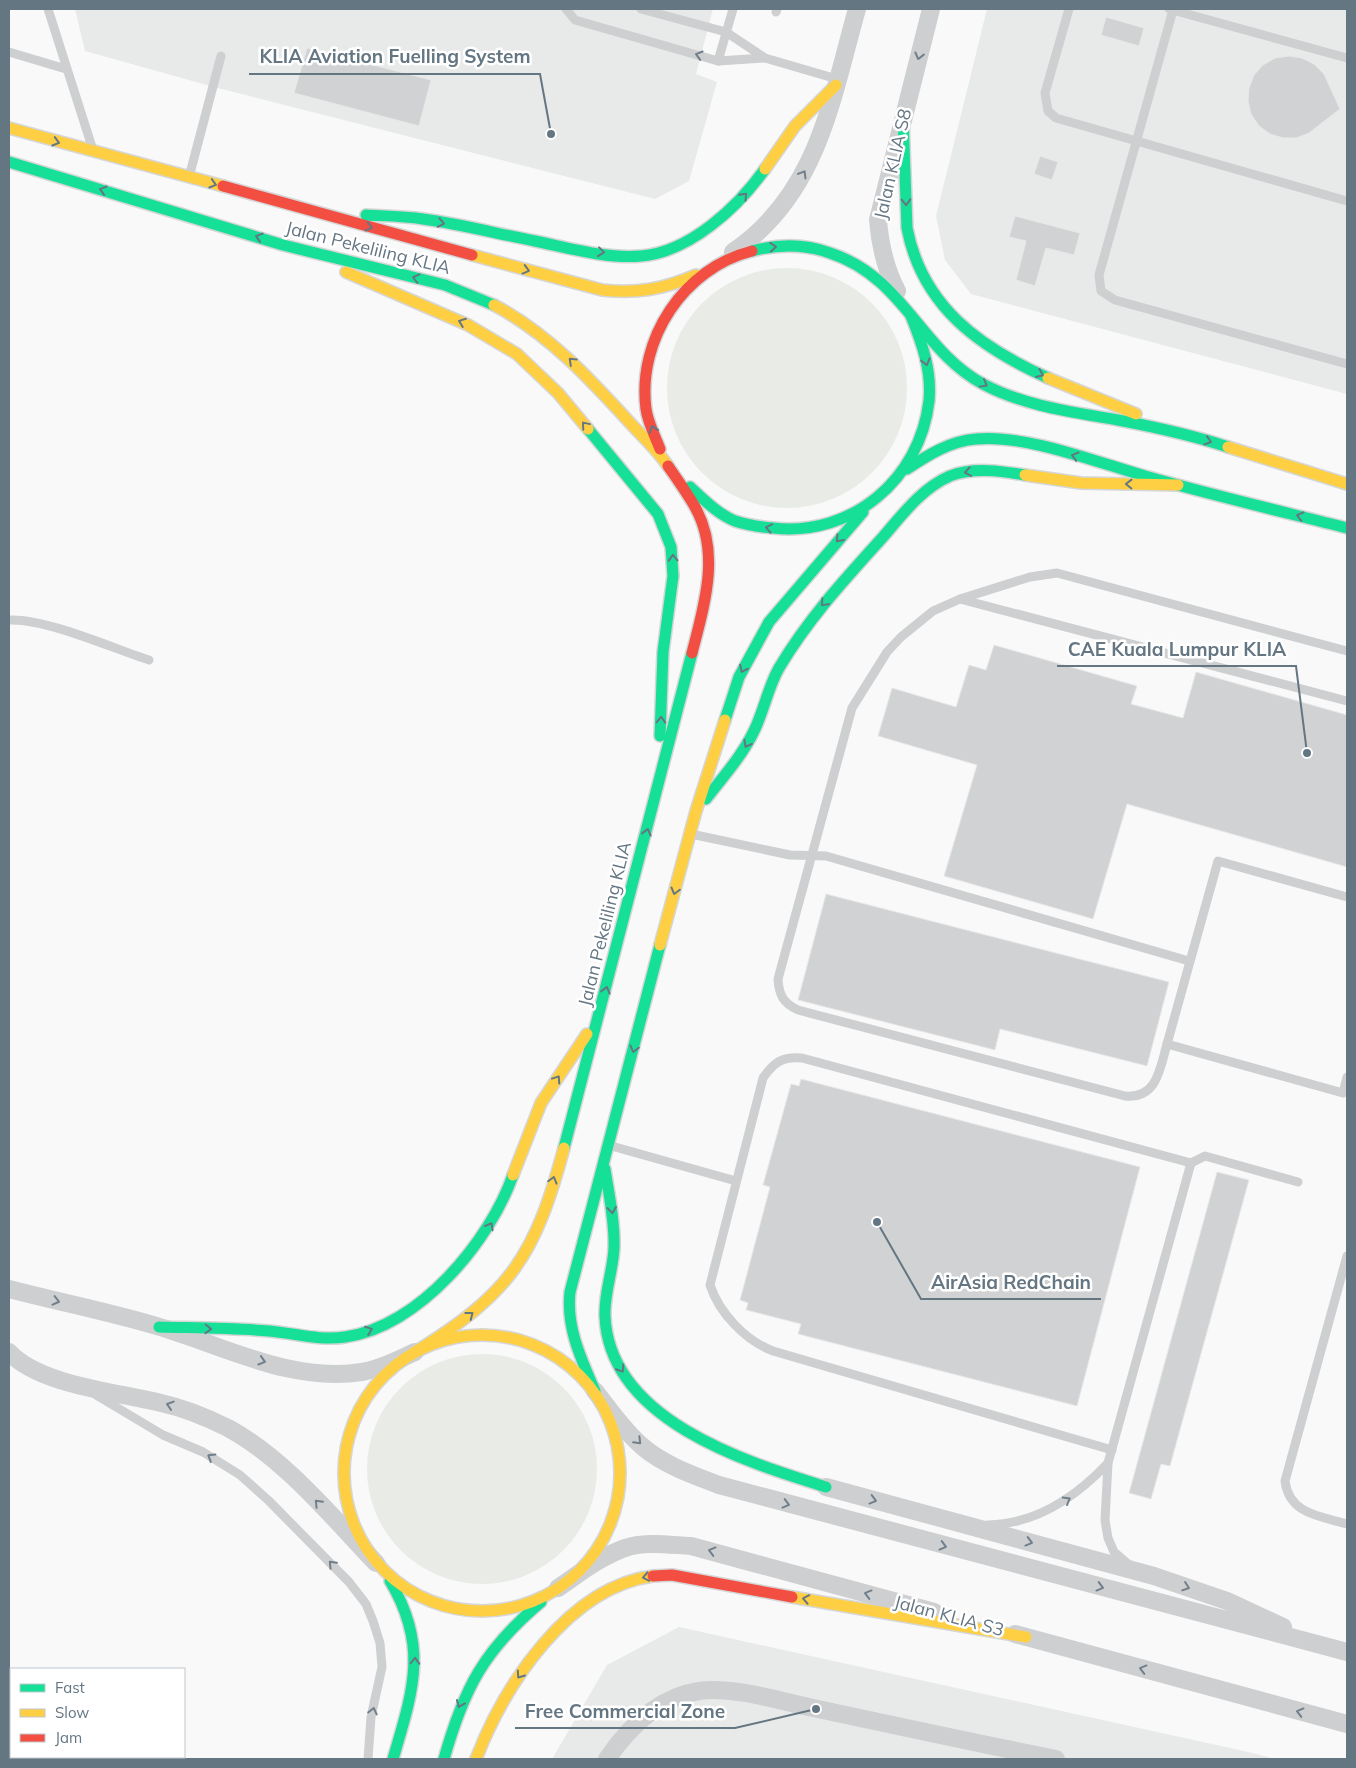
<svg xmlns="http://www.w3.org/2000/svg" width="1356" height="1768" font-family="Mulish,sans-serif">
<rect width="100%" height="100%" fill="#f9f9f9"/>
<g fill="#e8e9e9">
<polygon points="75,9 713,9 696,74 717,82 689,181 655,199 214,87 85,51"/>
<polygon points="987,9 1347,9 1347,394 971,294 945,260 936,216"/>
<polygon points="679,1627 1253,1753 1275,1759 552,1759 607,1665"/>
</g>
<g fill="#e8ebe6">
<circle cx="787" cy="388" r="120"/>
<circle cx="482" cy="1469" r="115"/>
</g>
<g fill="#d0d2d3" stroke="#e8e8e8">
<polygon points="1106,17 1144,28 1139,46 1101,35"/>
<polygon points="307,48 431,80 419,126 294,93"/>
<polygon points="1289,56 1302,58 1314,64 1324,74 1340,109 1309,133 1296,138 1283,138 1270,134 1259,126 1251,114 1248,101 1249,88 1254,75 1263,65 1275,58"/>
<polygon points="1040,156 1058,162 1052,180 1034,174"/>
<polygon points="1015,216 1080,233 1074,255 1046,248 1035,286 1016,280 1026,241 1009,237"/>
<polygon points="994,645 1137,686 1131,704 1183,718 1196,672 1347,715 1347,867 1127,804 1093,919 944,876 977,765 878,736 892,688 956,707 969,665 986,670"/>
<polygon points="826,894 1169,982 1147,1066 1000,1029 995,1050 798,1000"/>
<polygon points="801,1079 1140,1167 1077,1406 798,1334 801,1324 746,1310 748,1303 740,1300 770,1187 763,1185 791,1084 799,1086"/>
<polygon points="1217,1172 1249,1180 1170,1466 1161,1464 1151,1499 1129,1493"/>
</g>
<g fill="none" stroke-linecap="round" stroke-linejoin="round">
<g stroke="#d5d6d7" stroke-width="14">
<g id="fast">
<path d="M 903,118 L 907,228 C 922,306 979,347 1048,378"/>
<polyline points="9,162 283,245 445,285 494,305"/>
<path d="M 366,215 C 385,216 404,216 423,219 C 461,224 498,234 535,241 C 569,248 607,259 641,256 C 690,252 738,207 765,169"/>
<path d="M 752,251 C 778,244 805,244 830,253 C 904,277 920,350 983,384 C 1024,406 1073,412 1118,420 C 1155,427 1192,435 1228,447"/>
<polyline points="588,429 658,514 671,547 673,576 663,652 660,736"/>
<path d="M 907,469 C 928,455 950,441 976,439 C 1025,434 1096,462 1145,476 C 1212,495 1280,511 1347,528"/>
<path d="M 690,487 C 704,500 718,514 735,521 C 747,525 761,527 773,528 C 852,537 920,479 929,401 C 932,371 922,343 911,316"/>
<polyline points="725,720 739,677 769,622 863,512"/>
<path d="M 706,799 C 723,777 742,756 754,731 C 764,711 768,687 779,668 C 808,619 845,579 883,537 C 902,515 922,488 950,476 C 973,467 1002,471 1025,475"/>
<polyline points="564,1148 692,653"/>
<path d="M 605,1169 C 609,1195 615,1222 614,1248 C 613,1271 604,1293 605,1316 C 609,1420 746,1462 826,1487"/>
<path d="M 159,1327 C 196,1328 233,1328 269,1331 C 294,1333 320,1341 345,1337 C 419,1327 490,1241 513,1175"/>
<path d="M 595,1391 C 581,1359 566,1327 570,1292 L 660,945"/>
<path d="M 390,1581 C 429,1646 413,1691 393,1759"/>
<path d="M 444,1759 C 464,1688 484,1650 541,1602"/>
</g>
</g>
<g stroke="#d5d6d7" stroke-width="14">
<g id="slow">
<polyline points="9,128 223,186"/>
<polyline points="765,169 795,126 836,85"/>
<path d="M 472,255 L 602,290 C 637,294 664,289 696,275"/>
<polyline points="346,272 468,325 517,354 558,393 588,429"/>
<path d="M 494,305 C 549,334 591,380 632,425 C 644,438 658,451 668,466"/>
<polyline points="1048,378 1136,414"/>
<polyline points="1228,447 1347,484"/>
<polyline points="1025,475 1081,483 1178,485"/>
<polyline points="660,945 696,811 725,720"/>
<polyline points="513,1175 541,1103 587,1034"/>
<circle cx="482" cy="1473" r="138"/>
<path d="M 415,1352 C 511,1293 535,1256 564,1148"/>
<polyline points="792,1597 1026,1637"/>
<path d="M 476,1759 C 504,1686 568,1587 653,1576"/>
</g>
</g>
<g stroke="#d5d6d7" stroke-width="14">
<g id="jam">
<polyline points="223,186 472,255"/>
<path d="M 660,449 C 655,436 648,423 646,409 C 637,339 684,268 752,251"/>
<path d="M 668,466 C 677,479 687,493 695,507 C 721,553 704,606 692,653"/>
<polyline points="653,1576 672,1575 792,1597"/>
</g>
</g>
<g stroke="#cecfd0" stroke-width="9">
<polyline points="48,9 92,147"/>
<polyline points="566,9 575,20 718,61 764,58"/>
<polyline points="641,9 726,32 765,58 837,79"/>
<polyline points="1069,9 1045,93 1048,111 1056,118 1347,201"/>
<polyline points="1169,9 1347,58"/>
<polyline points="1173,10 1099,275 1101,291 1115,300 1347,364"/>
<polyline points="776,12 777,9"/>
<polyline points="9,52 66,69"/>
<polyline points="718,61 733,9"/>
<polyline points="189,177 221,56"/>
<polyline points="960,599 1030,577 1057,573 1347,651"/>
<path d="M 9,620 C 45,618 112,648 149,660"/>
<polyline points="691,834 790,855 826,856 1189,961"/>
<polyline points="1347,897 1218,861 1167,1044 1343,1093 1347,1077"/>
<path d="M 1167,1044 C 1160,1069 1157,1099 1125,1096 L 798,1010 C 783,1003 779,995 778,979 L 852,708 L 887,652 L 901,637 L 933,611 L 960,599 L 1347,701"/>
<polyline points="608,1145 736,1181"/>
<path d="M 1347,1256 L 1285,1481 C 1289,1514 1320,1516 1347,1524"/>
<polyline points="96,1395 163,1435 203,1452 240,1475 268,1500 349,1582 366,1604 373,1621 380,1643 382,1667 371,1717 368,1759"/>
<path d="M 1112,1450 L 773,1351 C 746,1341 719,1313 710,1285 L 763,1078 C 774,1062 783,1056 802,1058 L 1191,1163 L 1205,1156 L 1298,1182"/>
<path d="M 988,1525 C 1037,1524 1076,1497 1108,1463"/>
<polyline points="1128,1564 1114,1552 1108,1538 1105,1520 1108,1463 1191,1163"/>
</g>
<g stroke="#cecfd0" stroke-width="18">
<path d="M 733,252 C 818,194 831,101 857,9"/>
<path d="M 897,291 C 885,268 880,245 878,220 L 931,9"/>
<path d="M 9,1289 C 59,1302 110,1312 160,1327 C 226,1347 292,1383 362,1372 C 380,1369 398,1360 415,1352"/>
<path d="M 9,1352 C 39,1385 117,1392 161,1403 C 184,1408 208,1418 228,1428 C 284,1458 332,1517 376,1563"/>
<path d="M 595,1391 C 610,1410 624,1431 643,1447 C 664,1465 693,1475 719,1485 L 1347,1652"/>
<polyline points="826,1487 1154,1576 1227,1601 1283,1627"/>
<path d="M 558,1588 C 580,1573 600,1557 625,1548 C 645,1541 670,1545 691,1546 L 934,1612"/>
<polyline points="1015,1634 1347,1724"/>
<path d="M 607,1759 C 629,1727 658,1697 699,1691 C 734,1686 783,1702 818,1709 C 897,1726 976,1743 1056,1759"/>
</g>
<use href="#fast" stroke="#16e098" stroke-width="11"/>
<use href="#slow" stroke="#ffcf43" stroke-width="11"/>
<use href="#jam" stroke="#f24e42" stroke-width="11"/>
</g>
<defs><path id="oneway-chevron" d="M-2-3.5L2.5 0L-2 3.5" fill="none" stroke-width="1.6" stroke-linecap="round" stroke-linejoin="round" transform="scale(1.25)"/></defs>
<g stroke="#707f8b">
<use href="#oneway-chevron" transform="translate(699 55) rotate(-164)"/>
<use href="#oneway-chevron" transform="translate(919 56) rotate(104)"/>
<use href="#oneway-chevron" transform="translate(803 174) rotate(-59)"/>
<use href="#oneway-chevron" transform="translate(56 1301) rotate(14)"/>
<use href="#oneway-chevron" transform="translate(262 1361) rotate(17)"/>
<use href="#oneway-chevron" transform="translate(170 1405) rotate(-162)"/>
<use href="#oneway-chevron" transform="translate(638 1441) rotate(45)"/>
<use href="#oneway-chevron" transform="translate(211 1457) rotate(-148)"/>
<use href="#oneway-chevron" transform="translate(873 1500) rotate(15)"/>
<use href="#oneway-chevron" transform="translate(1067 1500) rotate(-30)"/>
<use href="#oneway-chevron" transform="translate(318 1503) rotate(-134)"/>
<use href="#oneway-chevron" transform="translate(786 1504) rotate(15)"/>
<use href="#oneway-chevron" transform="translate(1029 1542) rotate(15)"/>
<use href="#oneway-chevron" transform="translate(943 1546) rotate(15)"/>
<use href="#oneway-chevron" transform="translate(712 1551) rotate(-165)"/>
<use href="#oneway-chevron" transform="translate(332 1564) rotate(-134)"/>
<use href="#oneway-chevron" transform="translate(1100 1587) rotate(15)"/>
<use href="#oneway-chevron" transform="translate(1186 1587) rotate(19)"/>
<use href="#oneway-chevron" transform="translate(868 1594) rotate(-165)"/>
<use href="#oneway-chevron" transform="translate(1143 1669) rotate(-165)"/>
<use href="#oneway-chevron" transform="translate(373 1711) rotate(-77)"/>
<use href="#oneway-chevron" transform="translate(1300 1712) rotate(-165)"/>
</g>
<g stroke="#657683">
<use href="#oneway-chevron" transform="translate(56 142) rotate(16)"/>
<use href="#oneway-chevron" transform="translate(213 184) rotate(16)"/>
<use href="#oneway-chevron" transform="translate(103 190) rotate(-163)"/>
<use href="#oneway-chevron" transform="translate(744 196) rotate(-46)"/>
<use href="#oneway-chevron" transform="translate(906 202) rotate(88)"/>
<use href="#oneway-chevron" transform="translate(441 223) rotate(11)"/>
<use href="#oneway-chevron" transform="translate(369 227) rotate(15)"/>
<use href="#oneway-chevron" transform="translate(259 237) rotate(-163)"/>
<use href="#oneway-chevron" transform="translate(773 247) rotate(-4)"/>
<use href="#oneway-chevron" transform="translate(601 252) rotate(7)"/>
<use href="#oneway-chevron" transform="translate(526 270) rotate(15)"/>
<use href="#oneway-chevron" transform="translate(416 278) rotate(-166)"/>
<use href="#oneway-chevron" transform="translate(462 322) rotate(-159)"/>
<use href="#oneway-chevron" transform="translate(572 361) rotate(-137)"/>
<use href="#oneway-chevron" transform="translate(926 362) rotate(76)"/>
<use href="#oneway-chevron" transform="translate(1040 374) rotate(23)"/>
<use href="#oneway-chevron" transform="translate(984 384) rotate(29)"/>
<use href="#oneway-chevron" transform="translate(585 425) rotate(-130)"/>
<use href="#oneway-chevron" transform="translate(653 429) rotate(-110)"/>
<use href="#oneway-chevron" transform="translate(1208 441) rotate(18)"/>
<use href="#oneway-chevron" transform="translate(1075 456) rotate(-164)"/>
<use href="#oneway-chevron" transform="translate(968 472) rotate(170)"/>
<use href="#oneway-chevron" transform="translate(1129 484) rotate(-179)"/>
<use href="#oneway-chevron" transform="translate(1300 516) rotate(-166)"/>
<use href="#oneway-chevron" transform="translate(769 528) rotate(-169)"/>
<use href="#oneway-chevron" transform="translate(839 539) rotate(132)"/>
<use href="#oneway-chevron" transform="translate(673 558) rotate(-92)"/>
<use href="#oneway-chevron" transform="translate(824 603) rotate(131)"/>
<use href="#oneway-chevron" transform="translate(743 669) rotate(116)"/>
<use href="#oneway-chevron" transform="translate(661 720) rotate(-88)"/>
<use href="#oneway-chevron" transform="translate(747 744) rotate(119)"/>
<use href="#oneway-chevron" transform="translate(647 832) rotate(-76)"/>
<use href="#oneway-chevron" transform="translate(675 891) rotate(105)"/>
<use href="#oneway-chevron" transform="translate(606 990) rotate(-76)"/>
<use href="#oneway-chevron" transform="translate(634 1049) rotate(105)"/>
<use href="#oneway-chevron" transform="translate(557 1079) rotate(-56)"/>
<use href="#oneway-chevron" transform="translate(553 1180) rotate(-74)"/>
<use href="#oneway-chevron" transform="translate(612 1210) rotate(83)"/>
<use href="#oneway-chevron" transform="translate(490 1226) rotate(-60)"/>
<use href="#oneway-chevron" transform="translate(470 1315) rotate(-38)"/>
<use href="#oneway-chevron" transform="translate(208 1329) rotate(2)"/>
<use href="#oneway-chevron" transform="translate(369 1330) rotate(-21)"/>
<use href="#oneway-chevron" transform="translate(621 1369) rotate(57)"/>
<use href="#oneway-chevron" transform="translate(646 1577) rotate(169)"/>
<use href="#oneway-chevron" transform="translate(806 1599) rotate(-169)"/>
<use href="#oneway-chevron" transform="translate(415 1661) rotate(-88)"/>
<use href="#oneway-chevron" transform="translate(520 1675) rotate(125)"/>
<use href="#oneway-chevron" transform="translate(460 1704) rotate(113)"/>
</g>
<g text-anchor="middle" stroke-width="5" stroke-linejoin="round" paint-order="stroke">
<g font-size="18" fill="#657683" stroke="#fff">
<text transform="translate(893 164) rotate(-77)" y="6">Jalan KLIA S8</text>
<text transform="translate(368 248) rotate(14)" y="6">Jalan Pekeliling KLIA</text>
<text transform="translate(605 924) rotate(-76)" y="6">Jalan Pekeliling KLIA</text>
<text transform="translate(949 1616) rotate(15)" y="6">Jalan KLIA S3</text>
</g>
</g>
<path fill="none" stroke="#657683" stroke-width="2" d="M551 134L540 74H249M1307 753L1296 666H1057M877 1222L921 1299H1101M816 1709L735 1728H515"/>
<g fill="#657683" stroke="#fff" stroke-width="2">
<circle cx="551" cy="134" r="5"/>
<circle cx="1307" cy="753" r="5"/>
<circle cx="877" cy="1222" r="5"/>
<circle cx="816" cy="1709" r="5"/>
</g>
<g font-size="19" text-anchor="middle" font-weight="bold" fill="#657683" stroke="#fff" stroke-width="5" stroke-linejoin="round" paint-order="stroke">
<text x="395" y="63">KLIA Aviation Fuelling System</text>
<text x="1177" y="656">CAE Kuala Lumpur KLIA</text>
<text x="1011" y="1289">AirAsia RedChain</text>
<text x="625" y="1718">Free Commercial Zone</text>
</g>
<rect width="1356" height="1768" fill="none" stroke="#657683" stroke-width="20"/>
<rect x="10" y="1668" width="175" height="90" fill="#ffffff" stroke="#c1c8cd"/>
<rect x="20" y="1684" width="25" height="8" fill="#16e098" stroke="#c1c8cd"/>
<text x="55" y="1693" font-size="15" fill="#657683">Fast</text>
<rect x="20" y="1709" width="25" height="8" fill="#ffcf43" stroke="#c1c8cd"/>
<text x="55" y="1718" font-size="15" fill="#657683">Slow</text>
<rect x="20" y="1734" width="25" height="8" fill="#f24e42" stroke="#c1c8cd"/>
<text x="55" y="1743" font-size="15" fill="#657683">Jam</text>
</svg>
